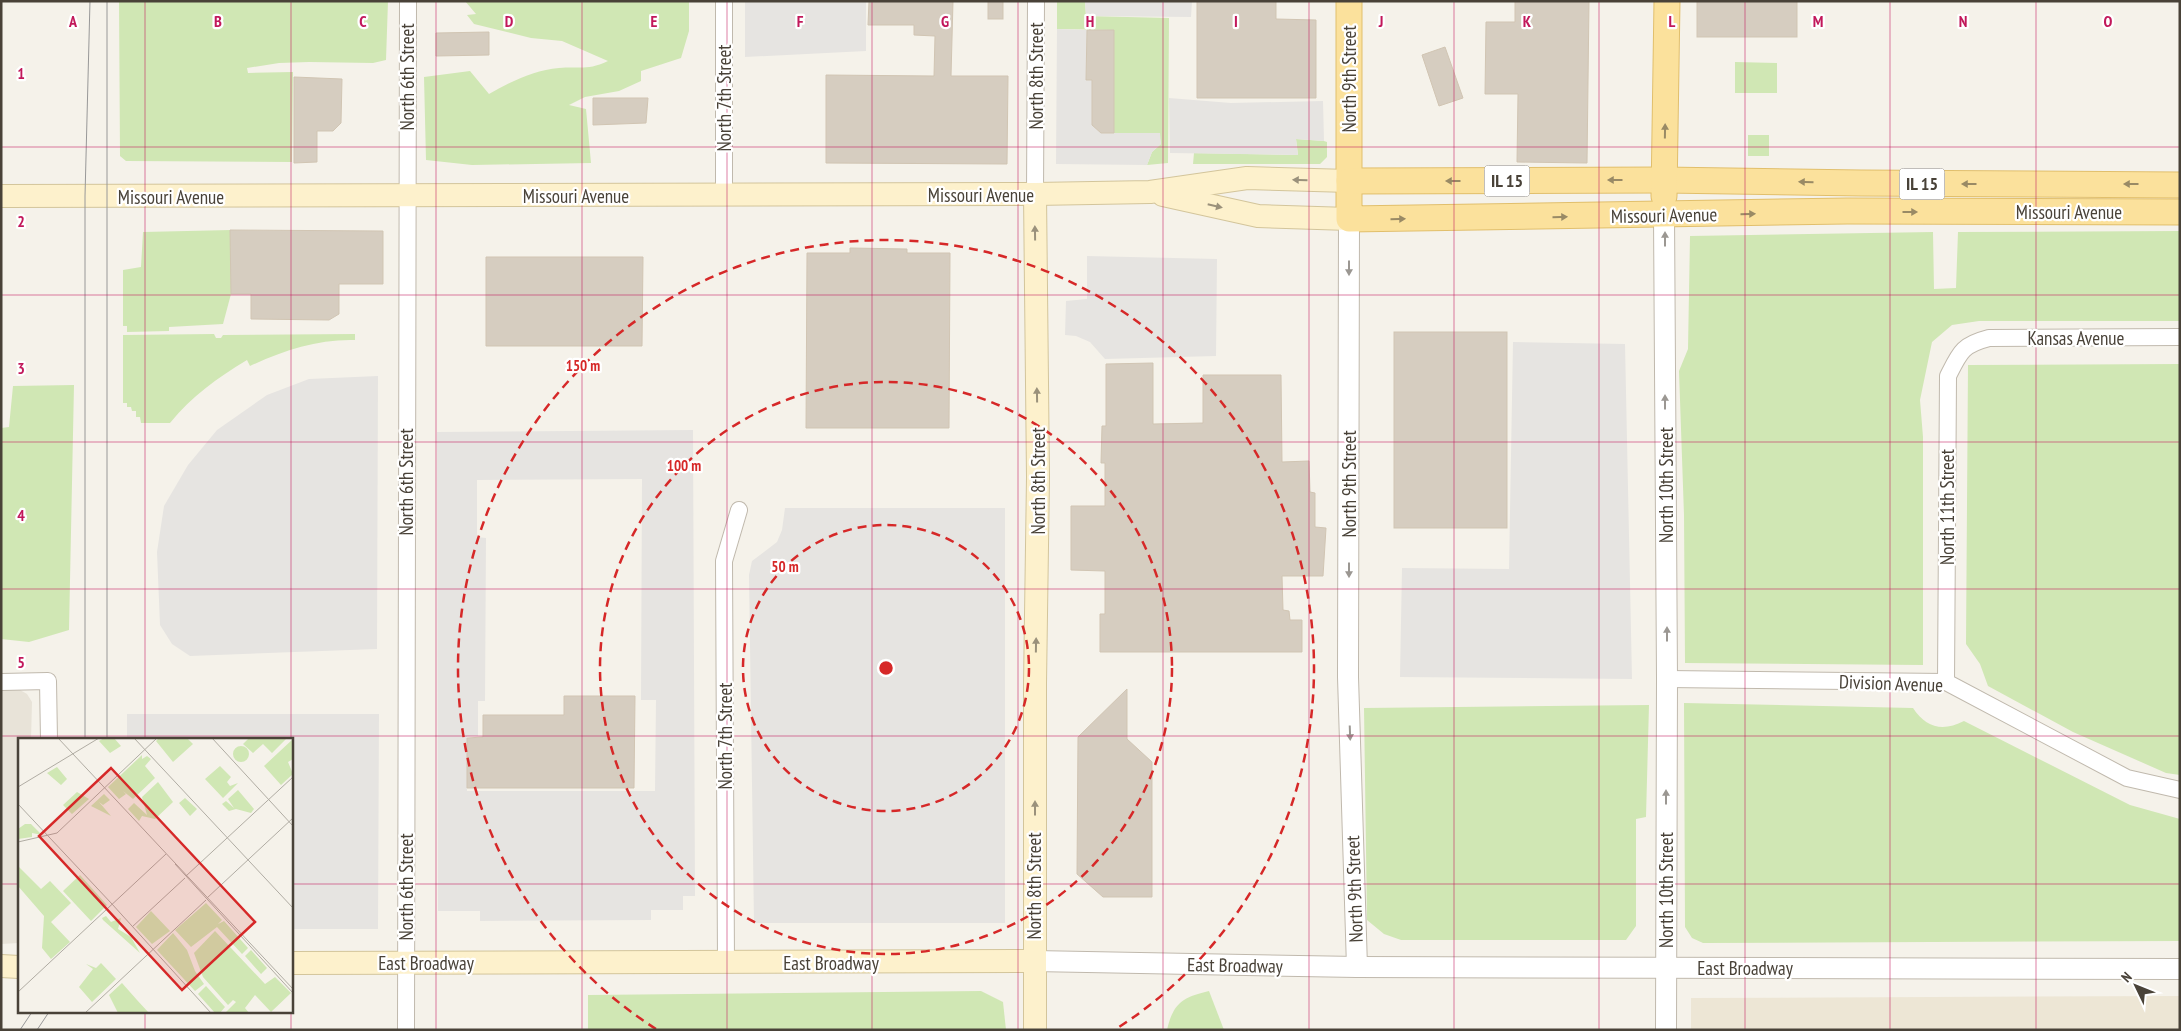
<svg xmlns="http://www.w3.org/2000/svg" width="2181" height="1031" font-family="'PT Sans Narrow',sans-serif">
<rect width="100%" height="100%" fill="#f5f2ea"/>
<polygon fill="#e8e3d8" points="1,690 20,690 27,694 32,702 31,740 19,740 19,943 1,944"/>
<polygon fill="#ede6d5" points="2180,996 2180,1030 1691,1030 1691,998"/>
<g fill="#d0e7b4">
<polygon points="119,1 388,1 386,60 373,63 309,62 279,63 247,68 248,73 293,72 292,162 126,161 120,156"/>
<path d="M 465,1 L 689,1 L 689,31 L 681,58 L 641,71 L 641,81 L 619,91 L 585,97 L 569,105 L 586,109 L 591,163 L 472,165 L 426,160 L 424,77 L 470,71 L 489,94 C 510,82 534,70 559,68 C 581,66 587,71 608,61 L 562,41 L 531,38 L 474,24 L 467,15 L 476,14 Z"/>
<polygon points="1057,1 1085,1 1086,16 1169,18 1168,163 1147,165 1152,152 1161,144 1159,133 1114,133 1114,30 1057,29"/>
<polygon points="1735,62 1777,63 1777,93 1735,93"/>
<rect x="1748" y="135" width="21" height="21"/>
<polygon points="1296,139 1324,141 1327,142 1327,157 1320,164 1193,164 1194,153 1298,155"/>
<polygon points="231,230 231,294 223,324 169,327 169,331 127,332 127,326 123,326 123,270 141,267 143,232"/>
<polygon points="2180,231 2180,321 1979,321 1952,325 1932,342 1920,400 1923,437 1923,665 1685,663 1684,515 1679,371 1688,349 1690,236 1933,232 1934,289 1956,288 1958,232"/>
<path d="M 214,334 L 216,338 L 221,338 L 223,335 L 355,334 L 355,340 C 318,339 284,350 250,366 L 247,360 C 217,378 192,396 170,423 L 141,423 L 140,417 L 136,417 L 136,411 L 132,411 L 131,407 L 127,407 L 127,403 L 123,403 L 123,335 Z"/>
<polygon points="2180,364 2180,775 2166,773 2073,732 1988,686 1980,664 1966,644 1968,365"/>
<polygon points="74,385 69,630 29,642 1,639 1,428 9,427 13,386"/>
<path d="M 1684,703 L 1913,708 C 1926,728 1943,732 1964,721 L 2130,805 L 2180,819 L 2180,941 L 1703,943 L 1692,938 L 1685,927 Z"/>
<polygon points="1649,705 1646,817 1636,819 1636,926 1626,940 1401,940 1384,934 1367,920 1364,708"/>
<polygon points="981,991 1003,1002 1006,1030 588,1030 588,995"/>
<path d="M 1209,991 L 1224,1030 L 1167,1030 C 1173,1003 1183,997 1209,991 Z"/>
</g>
<g fill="#e6e4e1" fill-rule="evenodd">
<polygon points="745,1 866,1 866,51 745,57"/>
<polygon points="1085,1 1192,1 1191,17 1086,16"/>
<polygon points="1057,29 1087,30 1086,80 1092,80 1092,125 1101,133 1160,133 1161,144 1152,152 1147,165 1056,164"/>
<polygon points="1169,98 1231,103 1323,101 1324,141 1296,139 1298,155 1170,153"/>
<polygon points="1087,256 1217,259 1216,356 1105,359 1090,342 1076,336 1065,335 1066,301 1087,299"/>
<polygon points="1513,342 1625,344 1632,679 1400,677 1402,568 1509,569"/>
<polygon points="378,376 377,649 190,656 172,644 160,625 157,552 164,506 188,465 217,430 267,395 309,379"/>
<path d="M 693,430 L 695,896 L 683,896 L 683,910 L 651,910 L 651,920 L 480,921 L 480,911 L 438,911 L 437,432 ZM 642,479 L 641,700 L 656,700 L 655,791 L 467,791 L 467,736 L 478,736 L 478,701 L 485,701 L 486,538 L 477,537 L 477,480 Z"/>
<polygon points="785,508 1005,508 1005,923 754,923 749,575 752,561 777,542 782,530"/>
<polygon points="127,714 379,714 378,929 291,929 291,740 127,740"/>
</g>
<g fill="#d6cdc0" stroke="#d1c5b3">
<polygon points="869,1 953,1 951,76 1008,76 1007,164 826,163 826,75 934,76 935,36 914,35 914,25 868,25"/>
<rect x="988" y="1" width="15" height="18"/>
<polygon points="1197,1 1276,1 1276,19 1316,20 1316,98 1197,98"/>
<polygon points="1515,1 1589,1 1587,163 1517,162 1518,94 1485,94 1486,22 1515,22"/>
<rect x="1697" y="1" width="100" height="36"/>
<polygon points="1087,30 1114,30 1114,133 1101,133 1092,125 1092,80 1086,80"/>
<polygon points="489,32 489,55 436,56 436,33"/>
<polygon points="1445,47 1463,98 1439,106 1422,55"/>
<polygon points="294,77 342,79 341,123 333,131 317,131 317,162 294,163"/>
<polygon points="593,98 648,98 646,123 593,125"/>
<polygon points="230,230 383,231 383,284 339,284 339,314 329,320 251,319 251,294 231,294"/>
<polygon points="850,248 907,249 907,253 950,253 949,428 806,428 807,253 850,253"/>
<polygon points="486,257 643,257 642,346 486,346"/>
<rect x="1394" y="332" width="113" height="196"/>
<polygon points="1153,363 1153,424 1203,423 1203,375 1281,375 1282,462 1309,461 1310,492 1315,493 1315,527 1326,528 1323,576 1282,576 1283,610 1289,611 1290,620 1302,620 1302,652 1100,652 1100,614 1105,614 1105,571 1071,570 1071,506 1105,506 1105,463 1101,463 1102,426 1106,426 1106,364"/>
<polygon points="1127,689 1127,739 1152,762 1152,897 1103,897 1077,874 1078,737"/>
<polygon points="564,696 635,696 634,788 467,788 467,738 483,737 483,715 564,715"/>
</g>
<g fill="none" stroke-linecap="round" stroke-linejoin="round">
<g stroke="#c0b9ad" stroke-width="18">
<g id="minor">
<polyline points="1035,194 1036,1"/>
<polyline points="724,196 724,1"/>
<polyline points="1667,679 1946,682 2127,778 2180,790"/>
<polyline points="1,682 48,681 49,740"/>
<path d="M 1946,682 L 1948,376 C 1960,352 1962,345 1989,338 L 2180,337"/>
<polyline points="726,963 724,561 739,510"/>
<polyline points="406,1030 408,1"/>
</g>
</g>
<g stroke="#c0b9ad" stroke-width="22">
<g id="tertiary">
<polyline points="1664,215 1667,679 1666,1030"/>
<polyline points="1349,219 1348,677 1357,967"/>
<polyline points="1034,961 1357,967 2180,969"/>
</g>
</g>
<g stroke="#d3c59b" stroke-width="24">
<g id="secondary">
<polyline points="1163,195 1258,216 1349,219"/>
<polyline points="1,196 1035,194 1150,192 1247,178 1349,181"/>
<polyline points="291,963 1034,961"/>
<polyline points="1,966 19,967"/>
<polyline points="1035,1030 1035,684 1038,477 1035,194"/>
</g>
</g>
<g stroke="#e1bf6c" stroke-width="27">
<g id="primary">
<polyline points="1349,1 1349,219 1847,211 2180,212"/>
<polyline points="1349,181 1664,180 1861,183 2180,185"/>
<polyline points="1664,196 1667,1"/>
</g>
</g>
<use href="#minor" stroke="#fff" stroke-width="16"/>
<use href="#tertiary" stroke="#fff" stroke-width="20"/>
<use href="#secondary" stroke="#fdf1cc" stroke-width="22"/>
<use href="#primary" stroke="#fbe19c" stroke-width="25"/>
<g stroke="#989898" stroke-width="1">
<polyline points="107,1 107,740"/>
<polyline points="85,740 85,196 90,1"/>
<polyline points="20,1030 32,1012"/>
<polyline points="37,1030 49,1012"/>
</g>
</g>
<defs><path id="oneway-solid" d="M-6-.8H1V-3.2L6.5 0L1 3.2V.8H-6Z" transform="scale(1.25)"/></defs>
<g fill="#998a65">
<use href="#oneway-solid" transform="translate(1665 131) rotate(-89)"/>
<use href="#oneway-solid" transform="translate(1615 180) rotate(180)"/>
<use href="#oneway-solid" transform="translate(1453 181) rotate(180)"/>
<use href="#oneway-solid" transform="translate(1806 182) rotate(-179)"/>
<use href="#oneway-solid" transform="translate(1969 184) rotate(-180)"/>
<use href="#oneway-solid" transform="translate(2131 184) rotate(-180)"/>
<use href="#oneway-solid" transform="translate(1910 212)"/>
<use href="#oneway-solid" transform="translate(1748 214) rotate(-1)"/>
<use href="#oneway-solid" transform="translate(1560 217) rotate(-1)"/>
<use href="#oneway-solid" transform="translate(1398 219) rotate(-1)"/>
</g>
<g fill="#9a917b">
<use href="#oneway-solid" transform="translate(1300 180) rotate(-178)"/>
<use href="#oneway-solid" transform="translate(1215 206) rotate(13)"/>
<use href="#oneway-solid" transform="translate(1035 233) rotate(-91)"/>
<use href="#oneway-solid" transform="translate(1037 395) rotate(-91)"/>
<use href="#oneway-solid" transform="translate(1036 645) rotate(-89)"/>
<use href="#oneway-solid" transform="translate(1035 808) rotate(-90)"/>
</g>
<g fill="#9b9792">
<use href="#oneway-solid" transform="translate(1665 239) rotate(-90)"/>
<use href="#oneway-solid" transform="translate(1349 268) rotate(90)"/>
<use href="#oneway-solid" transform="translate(1665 402) rotate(-90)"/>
<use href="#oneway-solid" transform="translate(1349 570) rotate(90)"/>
<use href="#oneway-solid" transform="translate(1667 634) rotate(-90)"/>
<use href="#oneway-solid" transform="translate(1350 733) rotate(88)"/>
<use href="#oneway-solid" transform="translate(1666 797) rotate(-90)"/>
</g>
<path fill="none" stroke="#c2185b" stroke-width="1" stroke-opacity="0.55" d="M 145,1 L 145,740M 291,1 L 291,740M 436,1 L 436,1030M 582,1 L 582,1030M 727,1 L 727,1030M 872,1 L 872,1030M 1018,1 L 1018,1030M 1163,1 L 1163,1030M 1309,1 L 1309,1030M 1454,1 L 1454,1030M 1599,1 L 1599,1030M 1745,1 L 1745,1030M 1890,1 L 1890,1030M 2036,1 L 2036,1030M 1,147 L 2180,147M 1,295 L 2180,295M 1,442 L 2180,442M 1,589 L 2180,589M 1,736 L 2180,736M 1,884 L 19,884M 291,884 L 2180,884M 145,1012 L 145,1030M 291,1012 L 291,1030"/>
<g fill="none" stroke="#d62828" stroke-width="2.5" stroke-dasharray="9 6">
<circle cx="886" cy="668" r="143"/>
<circle cx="886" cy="668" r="286"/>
<path d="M656 1029A428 428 0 1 1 1116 1029"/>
</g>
<g text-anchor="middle" stroke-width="4.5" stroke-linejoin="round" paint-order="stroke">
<g fill="#fff" stroke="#807b74" stroke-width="1">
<rect x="1484.5" y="165.5" width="45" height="31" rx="4"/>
<rect x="1899.5" y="168.5" width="45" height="31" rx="4"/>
</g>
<g font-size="18" font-weight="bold" fill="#494238">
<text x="1507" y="187">IL 15</text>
<text x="1922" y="190">IL 15</text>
</g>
<g font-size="19" fill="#494238" stroke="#fff">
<text transform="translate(1036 76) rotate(-90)" y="7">North 8th Street</text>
<text transform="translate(407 77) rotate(-90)" y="7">North 6th Street</text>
<text transform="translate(1349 79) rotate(-90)" y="7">North 9th Street</text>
<text transform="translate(724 98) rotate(-90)" y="7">North 7th Street</text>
<text x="981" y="202">Missouri Avenue</text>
<text x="576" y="203">Missouri Avenue</text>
<text x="171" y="204">Missouri Avenue</text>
<text x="2069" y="219">Missouri Avenue</text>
<text transform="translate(1664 215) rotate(-1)" y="7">Missouri Avenue</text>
<text x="2076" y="345">Kansas Avenue</text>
<text transform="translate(1038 481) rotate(-90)" y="7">North 8th Street</text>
<text transform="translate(406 482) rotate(-90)" y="7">North 6th Street</text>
<text transform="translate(1349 484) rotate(-90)" y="7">North 9th Street</text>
<text transform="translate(1666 485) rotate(-90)" y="7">North 10th Street</text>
<text transform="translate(1947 507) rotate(-90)" y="7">North 11th Street</text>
<text transform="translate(1891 683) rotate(2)" y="7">Division Avenue</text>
<text transform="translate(725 736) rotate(-90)" y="7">North 7th Street</text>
<text transform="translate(1034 886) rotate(-90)" y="7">North 8th Street</text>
<text transform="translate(406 887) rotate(-90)" y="7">North 6th Street</text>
<text transform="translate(1354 889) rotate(-92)" y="7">North 9th Street</text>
<text transform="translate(1666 890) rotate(-90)" y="7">North 10th Street</text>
<text x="426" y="970">East Broadway</text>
<text x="831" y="970">East Broadway</text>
<text transform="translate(1235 965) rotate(1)" y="7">East Broadway</text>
<text x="1745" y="975">East Broadway</text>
</g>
</g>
<g transform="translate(18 738)">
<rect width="275" height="275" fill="#f5f2ea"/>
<path d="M 86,0 L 96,0 L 103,8 L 92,15 L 81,3 ZM 141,0 L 169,0 L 175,6 L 155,24 L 138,3 ZM 231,0 L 269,0 L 254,15 L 245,6 L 235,15 L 225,6 ZM 275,1 L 275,21 L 270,24 L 275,36 L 263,47 L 246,28 ZM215 16a8 8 0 1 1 16 0a8 8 0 1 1-16 0ZM 124,17 L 124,21 L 129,18 L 133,21 L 127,28 L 137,40 L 115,61 L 105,53 L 108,56 L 101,61 L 90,49 ZM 202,28 L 213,39 L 209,44 L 212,48 L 220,45 L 205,60 L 187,41 ZM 39,29 L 49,41 L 43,47 L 29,35 ZM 140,44 L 155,64 L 137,81 L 124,78 L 121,83 L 110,71 L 116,65 L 129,77 L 124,59 ZM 220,52 L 236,71 L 233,75 L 218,71 L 211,73 L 204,66 L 208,63 L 216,70 L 210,61 ZM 59,54 L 71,61 L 54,76 L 45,67 ZM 86,56 L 92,62 L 85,67 L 81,64 L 93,78 L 73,68 ZM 167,60 L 179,71 L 172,78 L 161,65 ZM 7,86 L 13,86 L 24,97 L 14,95 L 14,99 L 0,101 L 0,91 ZM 0,128 L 23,151 L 32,143 L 53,165 L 33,184 L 52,204 L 33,221 L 24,210 L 26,178 L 0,148 ZM 62,137 L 89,167 L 73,183 L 45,153 ZM 188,165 L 204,182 L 200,186 L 206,183 L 230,210 L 224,216 L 199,189 L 173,209 L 157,192 ZM 133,173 L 152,193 L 134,206 L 118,189 ZM 88,178 L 93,184 L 103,180 L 100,191 L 113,199 L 122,215 L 85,182 L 84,180 ZM 197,193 L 247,246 L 257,239 L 273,255 L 253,274 L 237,257 L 227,270 L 231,275 L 207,275 L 218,264 L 215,262 L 210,267 L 185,239 L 176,215 ZM 155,195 L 169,212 L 177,233 L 186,246 L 177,253 L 139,212 ZM 233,212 L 249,230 L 243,236 L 227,218 ZM 83,225 L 98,241 L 74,264 L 61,249 L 75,231 L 68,226 L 78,230 ZM 104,245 L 119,262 L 131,275 L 100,275 L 91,257 ZM 188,248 L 207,269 L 202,275 L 197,275 L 180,256 Z" fill="#d0e7b4"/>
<path fill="none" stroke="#b0aca3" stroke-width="1" d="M 40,0 L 275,251M 116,0 L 275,170M 194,0 L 275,88M 0,49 L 81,0M 0,66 L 94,166M 0,104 L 39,95 L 139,0M 157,126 L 275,255M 168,138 L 275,39M 189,160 L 275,80M 94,166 L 193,275M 114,189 L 167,140M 0,254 L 148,116M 67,275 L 188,162"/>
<path fill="#d62828" fill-opacity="0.15" stroke="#d62828" stroke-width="2.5" d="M 93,30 L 237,184 L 164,252 L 21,98 Z"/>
<rect width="275" height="275" fill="none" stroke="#494238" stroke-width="2.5"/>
</g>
<g font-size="16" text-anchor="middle" font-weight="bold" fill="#c2185b" stroke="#fff" stroke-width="4.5" stroke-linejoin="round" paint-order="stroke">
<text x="73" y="27">A</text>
<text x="218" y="27">B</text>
<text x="363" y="27">C</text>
<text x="509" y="27">D</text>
<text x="654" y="27">E</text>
<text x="800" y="27">F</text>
<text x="945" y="27">G</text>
<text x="1090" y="27">H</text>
<text x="1236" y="27">I</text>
<text x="1381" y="27">J</text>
<text x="1527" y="27">K</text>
<text x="1672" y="27">L</text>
<text x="1818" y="27">M</text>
<text x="1963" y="27">N</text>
<text x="2108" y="27">O</text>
<text x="21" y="79">1</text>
<text x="21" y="227">2</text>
<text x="21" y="374">3</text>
<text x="21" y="521">4</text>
<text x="21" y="668">5</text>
</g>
<circle cx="886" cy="668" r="8" fill="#d62828" stroke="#fff" stroke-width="2.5"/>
<g font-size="15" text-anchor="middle" font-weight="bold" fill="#d62828" stroke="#fff" stroke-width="4.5" stroke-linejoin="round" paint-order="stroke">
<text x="583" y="371">150 m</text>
<text x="684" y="471">100 m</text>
<text x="785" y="572">50 m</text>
</g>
<rect width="2181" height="1031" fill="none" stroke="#494238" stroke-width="5"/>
<g transform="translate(2136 986) rotate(313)" stroke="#ffffff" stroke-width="4" paint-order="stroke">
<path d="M0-4L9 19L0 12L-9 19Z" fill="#494238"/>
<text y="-8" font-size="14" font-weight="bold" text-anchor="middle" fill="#494238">N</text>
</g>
</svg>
